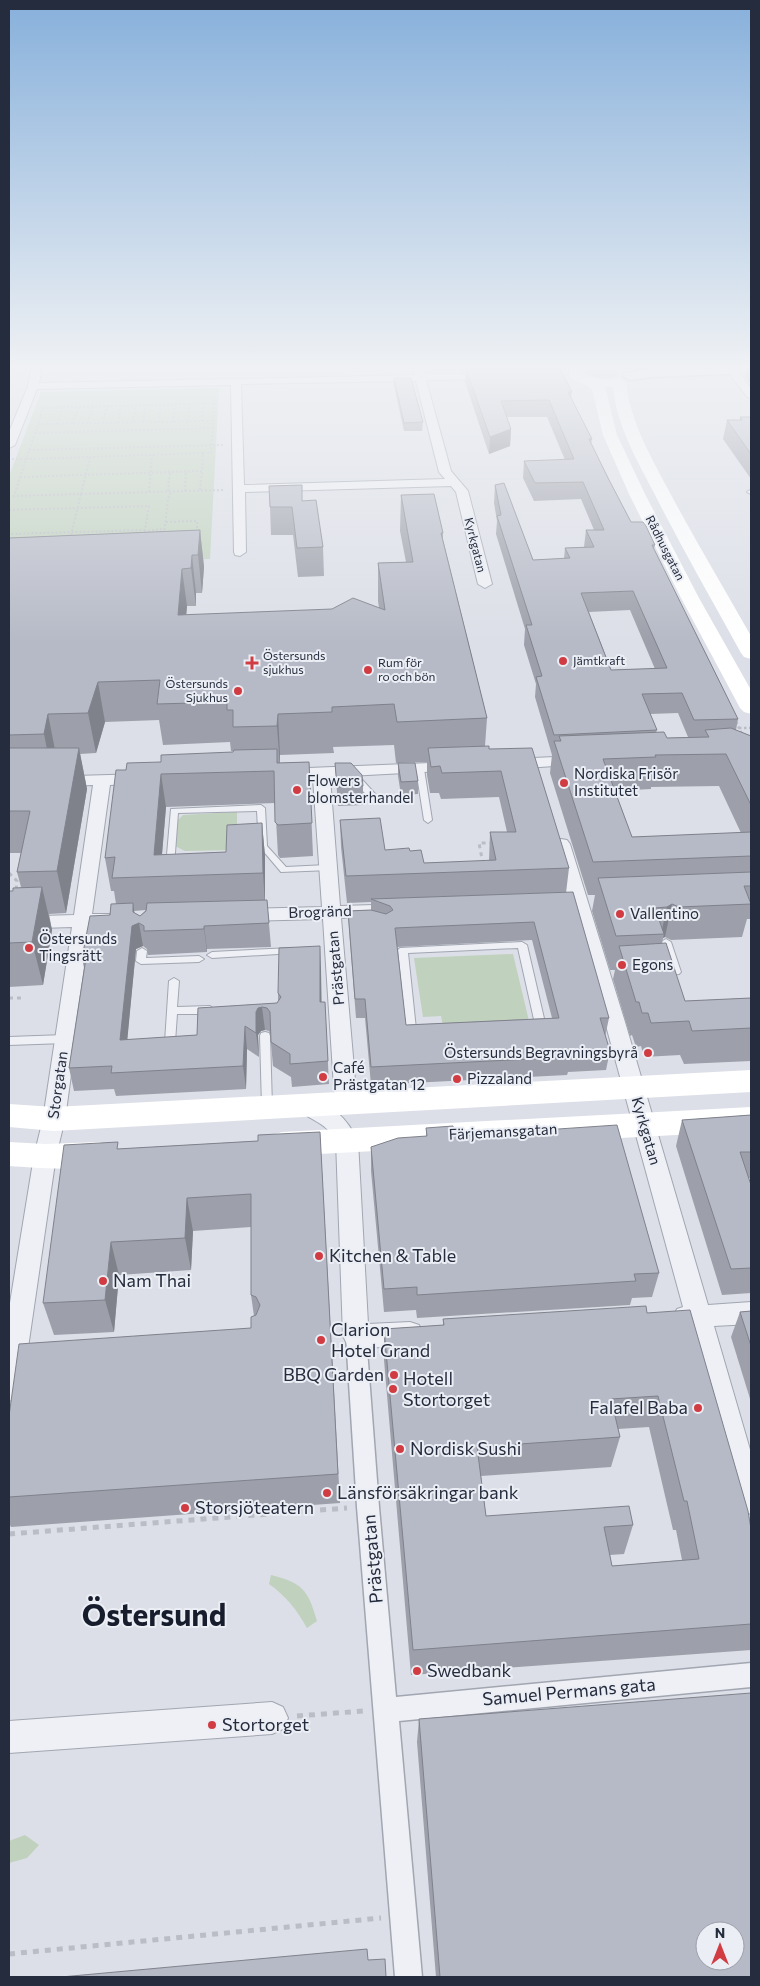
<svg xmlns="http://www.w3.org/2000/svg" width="760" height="1986" font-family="Commissioner,sans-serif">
<rect width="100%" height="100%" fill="#dcdfe7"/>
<g fill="#c0d1bd">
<path d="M 605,368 L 615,370 L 619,375 C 610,380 594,381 587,372 L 591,369 Z"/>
<polygon points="219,388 210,559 9,566 9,476 41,392"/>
<polygon points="237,812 237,850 185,851 175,846 178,820 183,815"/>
<polygon points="513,954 529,1021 443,1026 441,1016 423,1017 414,958"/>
<path d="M 271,1575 C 303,1583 308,1590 317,1621 L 307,1628 C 297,1610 286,1596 269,1584 Z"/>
<polygon points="25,1835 39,1845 27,1858 9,1863 9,1841"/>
</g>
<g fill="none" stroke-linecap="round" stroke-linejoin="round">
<g stroke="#a1a6b1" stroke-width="2">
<g id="service">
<polygon points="751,490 751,494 747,492 748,491"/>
<polygon points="417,767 420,767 424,769 432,820 428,823 424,820 416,769"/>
<polygon points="352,775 358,775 377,796 377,800 371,800 352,779"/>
<polygon points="261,805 265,808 267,846 286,867 327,865 331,868 330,870 281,872 259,846 257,811 178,813 174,866 170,869 166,866 171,809"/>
<polygon points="666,939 671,942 681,972 679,974 662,976 657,973 659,971 670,969 661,942"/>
<path d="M 522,942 L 527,945 L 546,1027 L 545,1030 L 407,1036 L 398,950 L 400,948 ZM 518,948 L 535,1024 L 416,1029 L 408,953 Z"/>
<polygon points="142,948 147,951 146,958 199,956 204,959 199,962 141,964 136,961 137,951"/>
<polygon points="291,948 294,949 296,951 294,953 212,958 207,955 212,952"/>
<polygon points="174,978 179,981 177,1007 210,1006 215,1010 210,1014 177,1014 175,1042 174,1045 166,1045 165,1042 169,981"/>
<polygon points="265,1032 269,1033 270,1036 272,1107 271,1110 263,1110 262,1107 260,1036 261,1033"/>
<polygon points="65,1035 69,1036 70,1039 69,1042 65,1043 9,1045 9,1037"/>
</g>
</g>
<g stroke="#a1a6b1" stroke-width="3">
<polygon id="pedestrian" points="356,1327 363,1330 366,1336 379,1507 396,1697 751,1663 751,1687 399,1721 422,1977 395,1977 357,1507 346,1336 349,1330"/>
</g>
<g stroke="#a1a6b1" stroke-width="2">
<g id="minor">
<path d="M 32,365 L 42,365 L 39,383 L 415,375 L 412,365 L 422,365 L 424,374 L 495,374 L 496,376 L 491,379 L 426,380 L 451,471 L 468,491 L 492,584 L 485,588 L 478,584 L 456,492 L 451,486 L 245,492 L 246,552 L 240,556 L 235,555 L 234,552 L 231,385 L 37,389 L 15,445 L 9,448 L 9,432 L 28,386 ZM 416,381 L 439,472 L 445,479 L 244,485 L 241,384 Z"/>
<polygon points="723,365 733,365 751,388 751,398 747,397"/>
<polygon points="576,368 581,371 579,373 535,377 530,374 535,371"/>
<polygon points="577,756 583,758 585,761 583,764 511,769 505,767 503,764 505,761 511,759"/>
<polygon points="455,762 461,764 463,767 461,770 330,777 340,906 374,905 381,907 383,911 381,915 341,918 357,1103 354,1109 346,1111 338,1109 335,1103 323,919 241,921 234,919 232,915 234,911 241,909 322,907 313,778 278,777 276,774 278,771 284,769"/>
<polygon points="142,774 148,775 150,779 148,783 110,785 92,914 114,914 121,916 123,920 121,924 91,927 65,1119 56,1156 22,1389 18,1398 9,1401 9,1309 34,1156 43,1119 72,927 9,929 9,917 74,915 93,785 9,788 9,778"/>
<polygon points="561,839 567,840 570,844 625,1022 708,1305 751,1302 751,1324 714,1326 751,1453 751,1514 741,1510 737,1500 689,1328 677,1325 673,1317 677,1309 683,1307 605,1022 552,844 555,840"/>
<path d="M 307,1097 C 332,1104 347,1118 358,1141 L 368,1324 L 410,1322 L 419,1325 L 423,1333 L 419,1341 C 402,1347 364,1350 347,1344 L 343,1336 L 336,1141 C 326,1120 304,1120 296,1105 L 299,1099 Z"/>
<polygon points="272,1702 283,1707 288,1718 283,1729 272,1734 9,1753 9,1721"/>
</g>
</g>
<g stroke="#a1a6b1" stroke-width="3">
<polygon id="tertiary" points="751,365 751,373 651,377 630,380 623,376 625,373 651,369"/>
</g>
<g stroke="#babdc5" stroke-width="2" stroke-dasharray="2 2" stroke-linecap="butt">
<polyline points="56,371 63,365"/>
<polyline points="43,408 215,403"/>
<polyline points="188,421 190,404"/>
<polyline points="202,421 203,404"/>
<polyline points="133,422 136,405"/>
<polyline points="143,422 146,405"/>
<polyline points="158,422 161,405"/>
<polyline points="173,422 175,404"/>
<polyline points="88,423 93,406"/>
<polyline points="103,423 107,406"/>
<polyline points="118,423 121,406"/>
<polyline points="38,424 213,421"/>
<polyline points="57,424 63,407"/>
<polyline points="72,424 79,407"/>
<polyline points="35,433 213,428"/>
<polyline points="29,450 223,445"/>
<polyline points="203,453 211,453 215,396"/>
<polygon points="90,457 81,494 14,496 26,459"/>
<polyline points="12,459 26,459 43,409"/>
<polyline points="20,477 202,471 203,453 90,457"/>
<polyline points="200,490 202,471"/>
<polyline points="168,491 170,472"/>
<polyline points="185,491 186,471"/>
<polyline points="149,492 152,455"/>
<polyline points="81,494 224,490"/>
<polyline points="9,510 149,506 145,530 9,534"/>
<polyline points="166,522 197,521 197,532"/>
<polyline points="144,531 164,529"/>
<polyline points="164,534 168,499 171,491"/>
<polyline points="70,539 81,494"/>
</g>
<g stroke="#babdc5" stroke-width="2.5" stroke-dasharray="2.5 2.5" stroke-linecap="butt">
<polyline points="736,722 742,734"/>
<polyline points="739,728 751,728"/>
</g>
<g stroke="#babdc5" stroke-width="3" stroke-dasharray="4 4" stroke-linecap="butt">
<polyline points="483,864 479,843 494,843"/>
<polyline points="9,873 17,881 16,891"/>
<polyline points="9,998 23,998"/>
</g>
<g stroke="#babdc5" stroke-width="5" stroke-dasharray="6 6" stroke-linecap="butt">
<polyline points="9,1534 347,1508"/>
<polyline points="297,1716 363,1711"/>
<polyline points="9,1954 381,1918"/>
</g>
<use href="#service" fill="#eef0f5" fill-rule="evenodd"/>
<use href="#pedestrian" fill="#eef0f5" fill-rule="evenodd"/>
<use href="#minor" fill="#eef0f5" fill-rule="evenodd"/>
<use href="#tertiary" fill="#eef0f5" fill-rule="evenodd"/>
<g fill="#fff" fill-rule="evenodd">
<path d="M 593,365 L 582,374 C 594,378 607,381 619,378 L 626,382 C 630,421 651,457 669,491 C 695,540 724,588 751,636 L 751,659 L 744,657 L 741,653 C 711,598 680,545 652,489 C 635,457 616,422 613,387 L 605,387 L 617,435 L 645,494 L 699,598 L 751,690 L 751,714 L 744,712 L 740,708 L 681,598 L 629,494 L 603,435 L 592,389 C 585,382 572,383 568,373 L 572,366 Z"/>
<polygon points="751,1070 751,1092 54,1131 9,1127 9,1104 54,1107"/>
<polygon points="751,1107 751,1131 282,1156 271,1153 267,1144 271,1135 282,1132"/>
<path d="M 9,1142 L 45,1144 L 100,1142 L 111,1145 L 116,1154 L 111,1163 C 81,1172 40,1168 9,1166 Z"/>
</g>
</g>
<g fill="#9da0aa" fill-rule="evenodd">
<path d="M 459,365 L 482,365 L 572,392 L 571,398 L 592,439 L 591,444 L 631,522 L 655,545 L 654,549 L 738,719 L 736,730 L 751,736 L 751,919 L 747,919 L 742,937 L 671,940 L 665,937 L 663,938 L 662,944 L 685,1001 L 751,998 L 751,997 L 751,1061 L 684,1064 L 680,1055 L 644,1057 L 641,1046 L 636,1047 L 632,1035 L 630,1036 L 613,979 L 615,970 L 610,970 L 592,911 L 595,895 L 588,895 L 550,773 L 552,755 L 535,697 L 536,684 L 524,645 L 525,629 L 496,534 L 497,521 L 494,503 L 495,485 L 533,560 L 564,559 L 565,548 L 584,547 L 586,530 L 594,530 L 581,499 L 534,501 L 523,478 L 524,461 L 565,460 L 547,417 L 507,417 L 511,429 L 510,446 L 489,454 L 465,382 L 465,371 L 461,371 ZM 630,610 L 655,669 L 611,670 L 589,612 ZM 678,713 L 688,737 L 667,738 L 656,732 L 657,730 L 650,714 ZM 719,786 L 741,833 L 632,837 L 615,791 L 651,789 L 651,787 Z"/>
<polygon points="747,365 751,365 751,384 745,377"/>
<polygon points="394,378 423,422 422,431 404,431 394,386"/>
<polygon points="740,417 751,417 751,479 723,439 727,420 740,420"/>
<path d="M 401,495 L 443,533 L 443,540 L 487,718 L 485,746 L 489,749 L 569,868 L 566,893 L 609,1018 L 605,1037 L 610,1051 L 606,1070 L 568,1072 L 567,1075 L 371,1085 L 365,1018 L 356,1018 L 349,929 L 348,911 L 371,910 L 371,902 L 347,903 L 341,847 L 340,820 L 385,850 L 410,851 L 424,863 L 489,861 L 490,832 L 507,832 L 499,797 L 441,799 L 439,793 L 430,793 L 427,775 L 427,762 L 396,763 L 394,745 L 333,747 L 334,753 L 280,755 L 280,763 L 309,762 L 313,856 L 280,858 L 278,855 L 275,803 L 166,807 L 162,855 L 226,852 L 262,823 L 265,856 L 265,900 L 267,900 L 271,947 L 207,949 L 207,952 L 148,955 L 147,949 L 143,946 L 136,949 L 127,1040 L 197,1035 L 198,1008 L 277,1003 L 278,1001 L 278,993 L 321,969 L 321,1002 L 325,1002 L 329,1084 L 292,1087 L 291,1077 L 273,1066 L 270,1033 L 269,1031 L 265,1030 L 261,1031 L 258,1035 L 259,1057 L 247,1049 L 246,1089 L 116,1096 L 114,1089 L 74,1091 L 69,1068 L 84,968 L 82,958 L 116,904 L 114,891 L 111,891 L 105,858 L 126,770 L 161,762 L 233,752 L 234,751 L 231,751 L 230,742 L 163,745 L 159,720 L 105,722 L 96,753 L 80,754 L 87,789 L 66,913 L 49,914 L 52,930 L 43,985 L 9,987 L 9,891 L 13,891 L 21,887 L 17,872 L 21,853 L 9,853 L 9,538 L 200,530 L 204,567 L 202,593 L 196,593 L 196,606 L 187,606 L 186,615 L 379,608 L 378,601 L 378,563 L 406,562 L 400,531 ZM 146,910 L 140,916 L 134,913 L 134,911 ZM 532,940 L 552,1018 L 406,1025 L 397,947 Z"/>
<polygon points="302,501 323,547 324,576 298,577 293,535 271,535 270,507"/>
<polygon points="335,763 363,786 363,805 338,806"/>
<polygon points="398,763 418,781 418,794 401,795 398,776"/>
<polygon points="751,1115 751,1178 749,1178 751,1185 751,1293 722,1295 676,1146 682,1120"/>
<polygon points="426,1128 455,1136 659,1273 652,1297 632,1298 630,1305 417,1318 416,1310 384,1312 371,1171 371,1147 426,1136"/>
<polygon points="320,1132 340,1503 11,1527 9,1523 9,1416 251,1328 254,1316 251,1295 251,1227 193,1231 191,1270 119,1275 114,1332 54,1335 43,1303 119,1149 258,1141"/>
<polygon points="751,1311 751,1402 731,1337 740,1312"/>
<path d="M 647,1313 L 751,1529 L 751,1650 L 411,1675 L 384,1360 L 384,1329 L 443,1325 L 443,1319 ZM 649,1427 L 673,1530 L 676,1530 L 682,1560 L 612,1566 L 610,1555 L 624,1554 L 633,1525 L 486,1516 L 481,1476 L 611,1467 L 620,1437 L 618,1429 Z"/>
<polygon points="419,1719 751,1977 436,1977 417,1742"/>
</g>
<g fill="#7f828b">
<polygon points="511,429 510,446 489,454 490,437"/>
<polygon points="200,530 204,567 202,593 198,555"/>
<polygon points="192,555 196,593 196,606 191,568"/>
<polygon points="182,569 187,606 183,654 178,615"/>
<polygon points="98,682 105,722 96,753 88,713"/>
<polygon points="48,714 56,755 52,775 44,734"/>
<polygon points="278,714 280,755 280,767 277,726"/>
<polygon points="79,748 87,789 66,913 57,871"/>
<polygon points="161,774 166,807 160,876 154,855"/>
<polygon points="262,823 265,856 265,906 263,873"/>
<polygon points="42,887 52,930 43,985 32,942"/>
<polygon points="133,903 136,924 139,923 143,946 136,949 125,1064 120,1040 133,912"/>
<polygon points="672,904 665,937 663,938 664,934 661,934 667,907"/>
<polygon points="204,926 207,949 207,952 204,929"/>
<polygon points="320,946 321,969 322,1025 320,1002"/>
<polygon points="262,1007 265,1030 261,1031 258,1035 259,1057 256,1033 256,1012 258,1008"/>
<polygon points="245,1026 247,1049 246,1089 243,1066"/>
<polygon points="187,1198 193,1231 191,1270 185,1238"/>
<polygon points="111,1242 119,1275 114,1332 105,1300"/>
</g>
<g fill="#b6bac6" stroke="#7f828b" fill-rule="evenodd">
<path d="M 558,365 L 572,392 L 568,392 L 592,439 L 589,439 L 608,478 L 631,522 L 643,522 L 646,526 L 655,545 L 652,545 L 738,719 L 694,720 L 682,693 L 642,694 L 657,730 L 554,735 L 536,677 L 542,676 L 526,625 L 532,625 L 497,516 L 501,515 L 495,485 L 504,483 L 533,560 L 570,558 L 565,548 L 594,547 L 586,530 L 604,530 L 583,482 L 535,483 L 524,461 L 574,459 L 549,400 L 501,401 L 511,429 L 490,437 L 465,366 ZM 633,591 L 667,668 L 611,670 L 581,593 Z"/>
<polygon points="394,378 411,378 423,422 404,423"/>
<polygon points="740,417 751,417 751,454 727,420 742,420"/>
<polygon points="302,485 302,501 316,500 323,547 297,548 292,507 270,507 269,486"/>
<polygon points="434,494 443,533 441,533 487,718 397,722 394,704 332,707 332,712 278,714 277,726 233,727 233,710 227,710 227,702 157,704 160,680 98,682 88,713 48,714 44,734 9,735 9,538 200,530 198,555 192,555 191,568 182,569 178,615 332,609 353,598 385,610 378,563 413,562 401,495"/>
<polygon points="731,728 751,736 751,805 726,754 655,755 656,757 603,759 632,837 751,832 751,856 593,862 554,741 561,741 559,736 664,732 667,738 709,737 705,730"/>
<polygon points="489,746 489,749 532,748 569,868 346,876 340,820 380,818 385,850 409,848 410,851 421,850 424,863 496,860 490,832 516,832 501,771 442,773 440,766 431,767 428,748"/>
<polygon points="9,748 79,748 57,871 17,872 30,811 9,811"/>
<polygon points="277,749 277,763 309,762 312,823 278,825 275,822 274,771 161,774 154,855 226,852 227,825 262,823 263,873 112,878 115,857 105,858 116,770 126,770 127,763 161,762 161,755 233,752 234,750"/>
<polygon points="335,763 351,763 362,775 363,786 337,787"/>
<polygon points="398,763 415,763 418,781 401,782"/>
<polygon points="751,872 751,886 744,886 751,904 679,907 672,904 667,907 655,908 664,934 616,936 598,878"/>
<polygon points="42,887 32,942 9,943 9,891 13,891 13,888"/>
<path d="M 573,892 L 609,1018 L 600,1018 L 610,1051 L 568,1054 L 570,1057 L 371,1067 L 365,999 L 355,999 L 348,911 L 371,910 L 386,914 L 393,910 L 390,906 L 371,899 ZM 534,922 L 559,1018 L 406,1025 L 395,928 Z"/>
<polygon points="267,900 269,923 204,926 204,929 144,931 144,926 139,923 132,926 120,1040 197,1035 198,1008 277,1003 281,997 278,993 279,948 320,946 320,1002 325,1002 328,1061 290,1064 290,1054 271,1042 270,1012 267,1008 262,1007 258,1008 256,1012 256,1033 245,1026 243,1066 111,1073 112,1066 69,1068 86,958 82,958 90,916 110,915 111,904 133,903 133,912 140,916 146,911 147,903"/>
<polygon points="666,943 685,1001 751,998 751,1028 692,1031 689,1021 651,1023 648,1013 642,1013 639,1002 636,1002 619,946"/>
<polygon points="751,1115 751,1152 740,1152 751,1185 751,1268 731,1269 682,1120"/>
<polygon points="617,1125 659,1273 634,1274 636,1281 417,1295 417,1287 384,1289 371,1147 398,1138 427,1136 426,1128 453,1126 455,1136"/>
<polygon points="320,1132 338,1474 9,1497 9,1416 19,1344 251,1328 251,1317 256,1315 260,1305 256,1297 251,1295 251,1194 187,1198 185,1238 111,1242 105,1300 43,1303 64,1145 118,1142 117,1149 258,1141 258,1135"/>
<path d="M 646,1306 L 647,1313 L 690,1310 L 748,1511 L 751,1529 L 751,1624 L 413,1650 L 384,1329 L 444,1325 L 443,1319 ZM 658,1396 L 684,1501 L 687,1501 L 699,1559 L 612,1566 L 604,1527 L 633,1525 L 629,1506 L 486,1516 L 477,1447 L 620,1437 L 611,1399 Z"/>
<polygon points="751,1311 751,1346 740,1312"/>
<path d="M 751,1693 L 751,1977 L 440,1977 L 419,1719 ZM 705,1931 L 735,1931 L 735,1961 L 705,1961 Z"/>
<polygon points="367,1949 368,1960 385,1959 386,1977 61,1977"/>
</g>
<linearGradient id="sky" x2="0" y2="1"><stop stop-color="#87b0db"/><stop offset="0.57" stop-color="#eff1f4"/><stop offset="1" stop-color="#eff1f4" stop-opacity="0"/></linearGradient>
<rect width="760" height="643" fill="url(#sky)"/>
<g fill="#d13c43" stroke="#ebeef4" stroke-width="2">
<circle cx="563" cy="661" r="5"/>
<path d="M249.5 655.5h5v5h5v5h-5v5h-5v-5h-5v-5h5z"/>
<circle cx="368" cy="670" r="5"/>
<circle cx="238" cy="691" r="5"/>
<circle cx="564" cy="783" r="5"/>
<circle cx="297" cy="790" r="5"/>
<circle cx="620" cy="914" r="5"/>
<circle cx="29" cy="948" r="5"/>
<circle cx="622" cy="965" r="5"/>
<circle cx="648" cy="1053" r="5"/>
<circle cx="323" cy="1077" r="5"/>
<circle cx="457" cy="1079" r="5"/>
<circle cx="319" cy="1256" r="5"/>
<circle cx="103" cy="1281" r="5"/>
<circle cx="321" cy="1340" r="5"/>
<circle cx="394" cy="1375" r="5"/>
<circle cx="393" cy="1389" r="5"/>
<circle cx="698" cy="1408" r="5"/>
<circle cx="400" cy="1449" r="5"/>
<circle cx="327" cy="1493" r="5"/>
<circle cx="185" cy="1508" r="5"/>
<circle cx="417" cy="1671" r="5"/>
<circle cx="212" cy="1725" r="5"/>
</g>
<g text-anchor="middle" stroke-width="4" stroke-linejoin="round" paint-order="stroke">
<g font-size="12" fill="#252c3d" stroke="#ebeef4">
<text transform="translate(475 545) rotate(76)" y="4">Kyrkgatan</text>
<text transform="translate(665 548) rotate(63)" y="4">Rådhusgatan</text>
</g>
<g font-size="12" fill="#252c3d" stroke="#ebeef4" text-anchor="start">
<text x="263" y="660">Östersunds<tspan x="263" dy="14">sjukhus</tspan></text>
<text x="573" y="665">Jämtkraft</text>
<text x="378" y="667">Rum för<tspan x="378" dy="14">ro och bön</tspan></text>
<text x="228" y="688" text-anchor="end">Östersunds<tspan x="228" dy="14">Sjukhus</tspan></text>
</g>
<g font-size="15" fill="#252c3d" stroke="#ebeef4" text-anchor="start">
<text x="574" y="779">Nordiska Frisör<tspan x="574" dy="17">Institutet</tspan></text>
<text x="307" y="786">Flowers<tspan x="307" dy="17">blomsterhandel</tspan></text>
<text x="630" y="919">Vallentino</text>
<text x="39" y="944">Östersunds<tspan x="39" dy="17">Tingsrätt</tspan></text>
<text x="632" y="970">Egons</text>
<text x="638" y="1058" text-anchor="end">Östersunds Begravningsbyrå</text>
<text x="333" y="1073">Café<tspan x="333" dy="17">Prästgatan 12</tspan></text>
<text x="467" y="1084">Pizzaland</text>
</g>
<g font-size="15" fill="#252c3d" stroke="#ebeef4">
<text transform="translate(320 912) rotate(-2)" y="5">Brogränd</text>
<text transform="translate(336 968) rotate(-95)" y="5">Prästgatan</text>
<text transform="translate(58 1085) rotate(-82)" y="5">Storgatan</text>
<text transform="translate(646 1131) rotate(74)" y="5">Kyrkgatan</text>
<text transform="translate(503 1132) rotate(-3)" y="5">Färjemansgatan</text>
</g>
<g font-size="18" fill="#252c3d" stroke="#ebeef4" text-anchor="start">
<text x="329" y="1262">Kitchen &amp; Table</text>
<text x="113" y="1287">Nam Thai</text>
<text x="331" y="1336">Clarion<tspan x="331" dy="21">Hotel Grand</tspan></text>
<text x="384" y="1381" text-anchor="end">BBQ Garden</text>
<text x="403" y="1385">Hotell<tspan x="403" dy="21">Stortorget</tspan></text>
<text x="688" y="1414" text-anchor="end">Falafel Baba</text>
<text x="410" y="1455">Nordisk Sushi</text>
<text x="337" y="1499">Länsförsäkringar bank</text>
<text x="195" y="1514">Storsjöteatern</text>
<text x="427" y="1677">Swedbank</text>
<text x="222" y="1731">Stortorget</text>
</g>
<g font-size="18" fill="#252c3d" stroke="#ebeef4">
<text transform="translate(373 1559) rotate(-95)" y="6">Prästgatan</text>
<text transform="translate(569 1692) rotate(-5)" y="6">Samuel Permans gata</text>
</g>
<g font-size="30" font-weight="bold" fill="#181d2d" stroke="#ebeef4">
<text x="154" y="1626">Östersund</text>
</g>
</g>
<rect width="760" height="1986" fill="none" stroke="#252c3d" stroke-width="20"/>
<g transform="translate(720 1946)"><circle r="24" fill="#ebeef4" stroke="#9ca0ab"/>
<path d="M0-4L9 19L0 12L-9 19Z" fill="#d13c43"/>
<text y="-8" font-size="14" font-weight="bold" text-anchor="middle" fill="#252c3d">N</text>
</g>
</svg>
